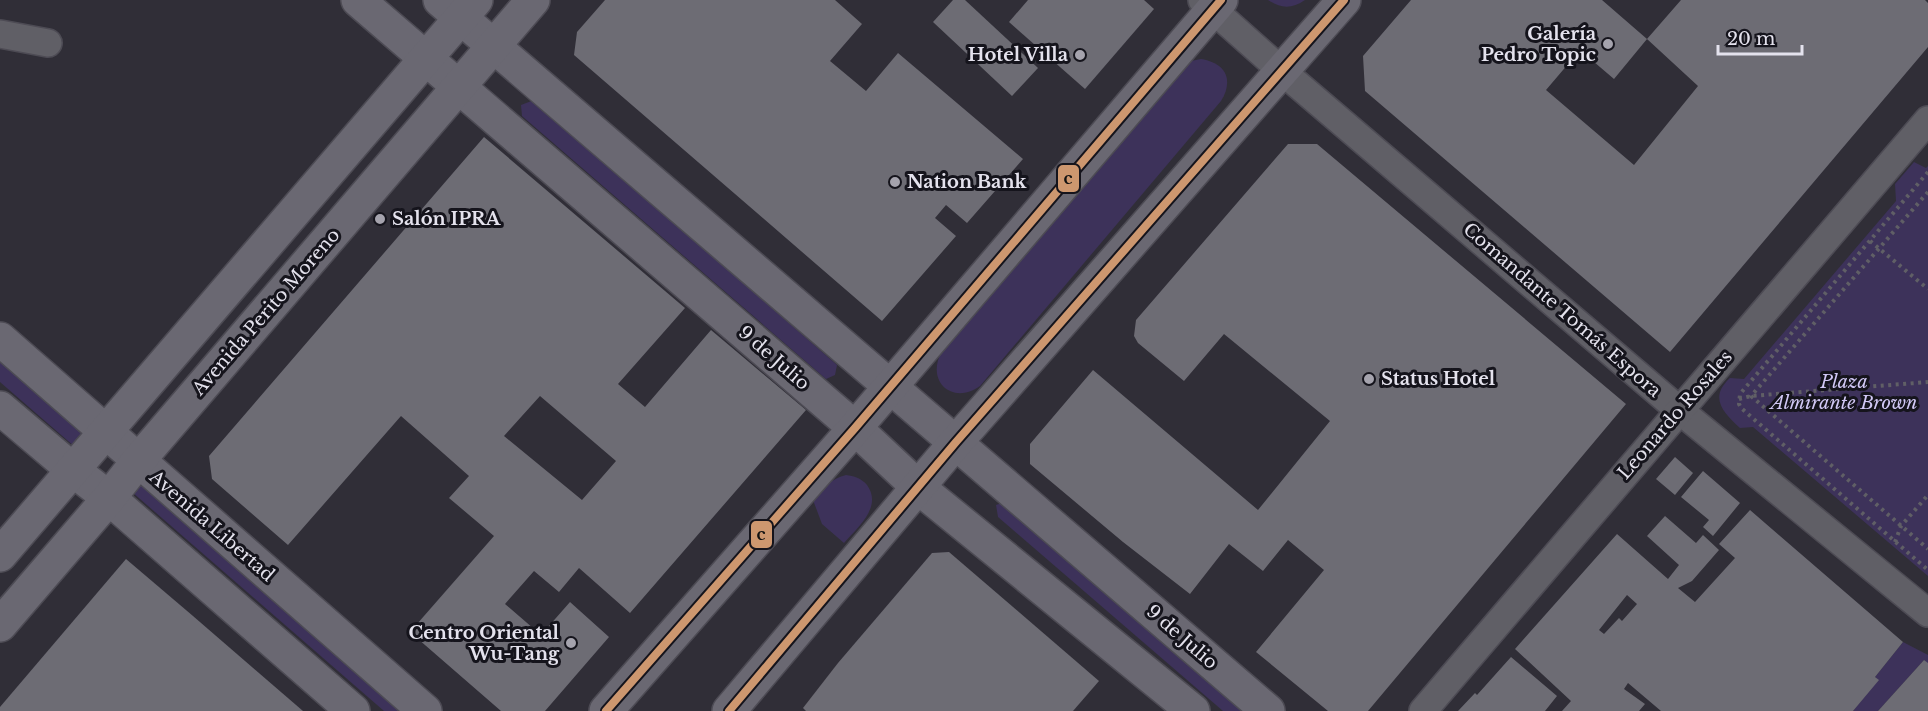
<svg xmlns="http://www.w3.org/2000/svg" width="1928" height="711" font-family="'Libre Baskerville',serif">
<rect width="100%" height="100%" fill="#302e37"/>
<g fill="#3d325a">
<path d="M 1268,0 L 1305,0 C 1292,9 1281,9 1268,0 Z"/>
<path d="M 1201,59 C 1226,63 1234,80 1221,101 L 980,386 C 952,406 925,381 942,351 L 1184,67 L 1191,61 Z"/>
<polygon points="534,100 837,365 835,375 826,379 522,116 521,105"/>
<path d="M 1914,162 L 1926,168 L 1928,166 L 1928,576 L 1753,427 L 1740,428 C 1724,413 1708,398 1730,378 L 1744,379 L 1896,201 L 1895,184 Z"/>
<polygon points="0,360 86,433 75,447 0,382"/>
<path d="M 846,475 C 854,476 861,478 867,485 C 883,507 857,528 844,543 L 822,524 L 813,500 C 823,489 830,479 846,475 Z"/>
<polygon points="143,481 410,711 384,711 132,492"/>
<polygon points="1010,500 1250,711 1223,711 998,517 996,505"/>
<polygon points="1903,642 1928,655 1928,664 1924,660 1878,711 1853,711 1878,680 1875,677"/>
</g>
<g fill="#6d6c74" fill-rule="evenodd">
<polygon points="605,0 835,0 862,24 830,61 866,91 898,53 1023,159 967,223 946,205 935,218 956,236 882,321 574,55 577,32"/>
<polygon points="953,0 965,0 1038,68 1012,96 933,22"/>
<polygon points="1028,0 1144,0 1154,9 1085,89 1009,22"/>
<polygon points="1411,0 1602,0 1647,39 1614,79 1580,50 1546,90 1634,165 1698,86 1647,39 1681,0 1925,0 1928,3 1928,47 1670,352 1365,91 1363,56"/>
<path d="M 484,137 L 685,308 L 618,384 L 645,407 L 711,330 L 806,410 L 630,613 L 579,568 L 559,592 L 534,571 L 505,604 L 541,635 L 570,602 L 609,637 L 545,711 L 501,711 L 410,632 L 494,536 L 449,498 L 469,476 L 401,416 L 288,545 L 212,479 L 209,456 ZM 540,396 L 616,461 L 582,500 L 504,436 Z"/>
<polygon points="1288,144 1317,144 1626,404 1368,711 1328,711 1256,652 1324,570 1288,540 1263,571 1229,544 1190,594 1123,542 1030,464 1030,444 1093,370 1258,510 1330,421 1224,334 1184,381 1138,343 1134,336 1136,320"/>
<polygon points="1675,457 1693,473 1675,495 1656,479"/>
<polygon points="1703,471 1740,503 1713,536 1703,527 1709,520 1681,497"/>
<path d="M 1750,510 L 1903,642 L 1875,677 L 1879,680 L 1853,711 L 1661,711 L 1628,683 L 1624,689 L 1645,704 L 1639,711 L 1562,711 L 1571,701 L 1515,649 L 1617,534 L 1668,579 L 1679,565 L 1647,536 L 1665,516 L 1696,543 L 1703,535 L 1719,550 L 1692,581 L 1678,588 L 1695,602 L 1735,558 L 1719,544 ZM 1627,595 L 1637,604 L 1622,621 L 1619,618 L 1604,634 L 1599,630 Z"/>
<polygon points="949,552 1099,681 1073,711 806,711 803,708 838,663 932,553"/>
<polygon points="126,559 193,616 303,711 0,711 0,707"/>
<polygon points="1511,657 1557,696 1545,711 1458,711 1475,693 1477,695"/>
<polygon points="1924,660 1928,663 1928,711 1878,711"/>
</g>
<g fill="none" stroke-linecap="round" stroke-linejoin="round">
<g stroke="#4d4b54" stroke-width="30">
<g id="street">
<polyline points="1202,0 1283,72 1679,410 1928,613"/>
<polyline points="0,34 48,43"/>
<polyline points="1423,711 1928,120"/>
</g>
</g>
<g stroke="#4d4b54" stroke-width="36">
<g id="secondary">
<polyline points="358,0 855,428 919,488 1193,711"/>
<polyline points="440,0 1268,711"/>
<polyline points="0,339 425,711"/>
<polyline points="0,408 73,470 109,498 353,711"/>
<polyline points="0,555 476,0"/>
<polyline points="0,625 109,498 138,461 533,0"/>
<polyline points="606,711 855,428 1221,0"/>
<polyline points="729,711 956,442 1344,0"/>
</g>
</g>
<g stroke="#605f66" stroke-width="4" stroke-dasharray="3 4.5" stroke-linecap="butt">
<polyline points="1928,172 1740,394 1739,404 1741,408 1928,570"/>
<polyline points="1928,192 1751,396 1928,549"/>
<polyline points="1870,241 1928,289"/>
<polyline points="1739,399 1751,396 1928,382"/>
<polyline points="1895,542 1901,526 1928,495"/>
</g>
<use href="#street" stroke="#605f66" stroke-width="27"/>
<use href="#secondary" stroke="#6a6872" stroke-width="33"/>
<g stroke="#15141c" stroke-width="12">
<g id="bus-1">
<polyline points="606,711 855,428 1221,0"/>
<polyline points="729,711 956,442 1344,0"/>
</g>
</g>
<use href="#bus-1" stroke="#cd976f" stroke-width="8"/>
</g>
<g fill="#a5a3ad" stroke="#15141c" stroke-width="2">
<circle cx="1608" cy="44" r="6"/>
<circle cx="1080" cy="55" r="6"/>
<circle cx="895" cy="182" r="6"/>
<circle cx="380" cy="219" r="6"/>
<circle cx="1369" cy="379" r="6"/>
<circle cx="571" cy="643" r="6"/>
</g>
<g text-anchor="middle" stroke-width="6" stroke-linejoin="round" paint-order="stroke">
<g font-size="18" font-weight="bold" fill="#e4e2ed" stroke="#15141c" text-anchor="end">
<text x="1596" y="40">Galería<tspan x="1596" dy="21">Pedro Topic</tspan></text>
<text x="1068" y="61">Hotel Villa</text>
<text x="907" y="188" text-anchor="start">Nation Bank</text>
<text x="392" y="225" text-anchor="start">Salón IPRA</text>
<text x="1381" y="385" text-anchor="start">Status Hotel</text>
<text x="559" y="639">Centro Oriental<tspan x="559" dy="21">Wu-Tang</tspan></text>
</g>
<g font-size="18" fill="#e4e2ed" stroke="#15141c">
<text transform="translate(1562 310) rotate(41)" y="6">Comandante Tomás Espora</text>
<text transform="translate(266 312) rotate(-49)" y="6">Avenida Perito Moreno</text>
<text transform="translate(774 358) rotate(41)" y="6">9 de Julio</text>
<text transform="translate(1675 415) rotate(-49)" y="6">Leonardo Rosales</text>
<text transform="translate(212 526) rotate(41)" y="6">Avenida Libertad</text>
<text transform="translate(1182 637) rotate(41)" y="6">9 de Julio</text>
</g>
<g font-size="18" font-style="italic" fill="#d1c8f5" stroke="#15141c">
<text x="1844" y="388">Plaza<tspan x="1844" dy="21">Almirante Brown</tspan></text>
</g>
</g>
<g stroke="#15141c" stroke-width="2">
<rect x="1057" y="164" width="23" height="29" rx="6" fill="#cd976f"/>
<rect x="750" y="520" width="23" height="29" rx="6" fill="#cd976f"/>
</g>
<g font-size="16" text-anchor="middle" font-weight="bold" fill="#111">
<text x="1068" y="184">c</text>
<text x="761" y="540">c</text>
</g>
<path d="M1718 45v9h84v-9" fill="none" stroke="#e4e2ed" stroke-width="3"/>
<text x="1727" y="45" font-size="18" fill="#e4e2ed" stroke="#15141c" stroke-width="4.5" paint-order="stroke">20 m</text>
</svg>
